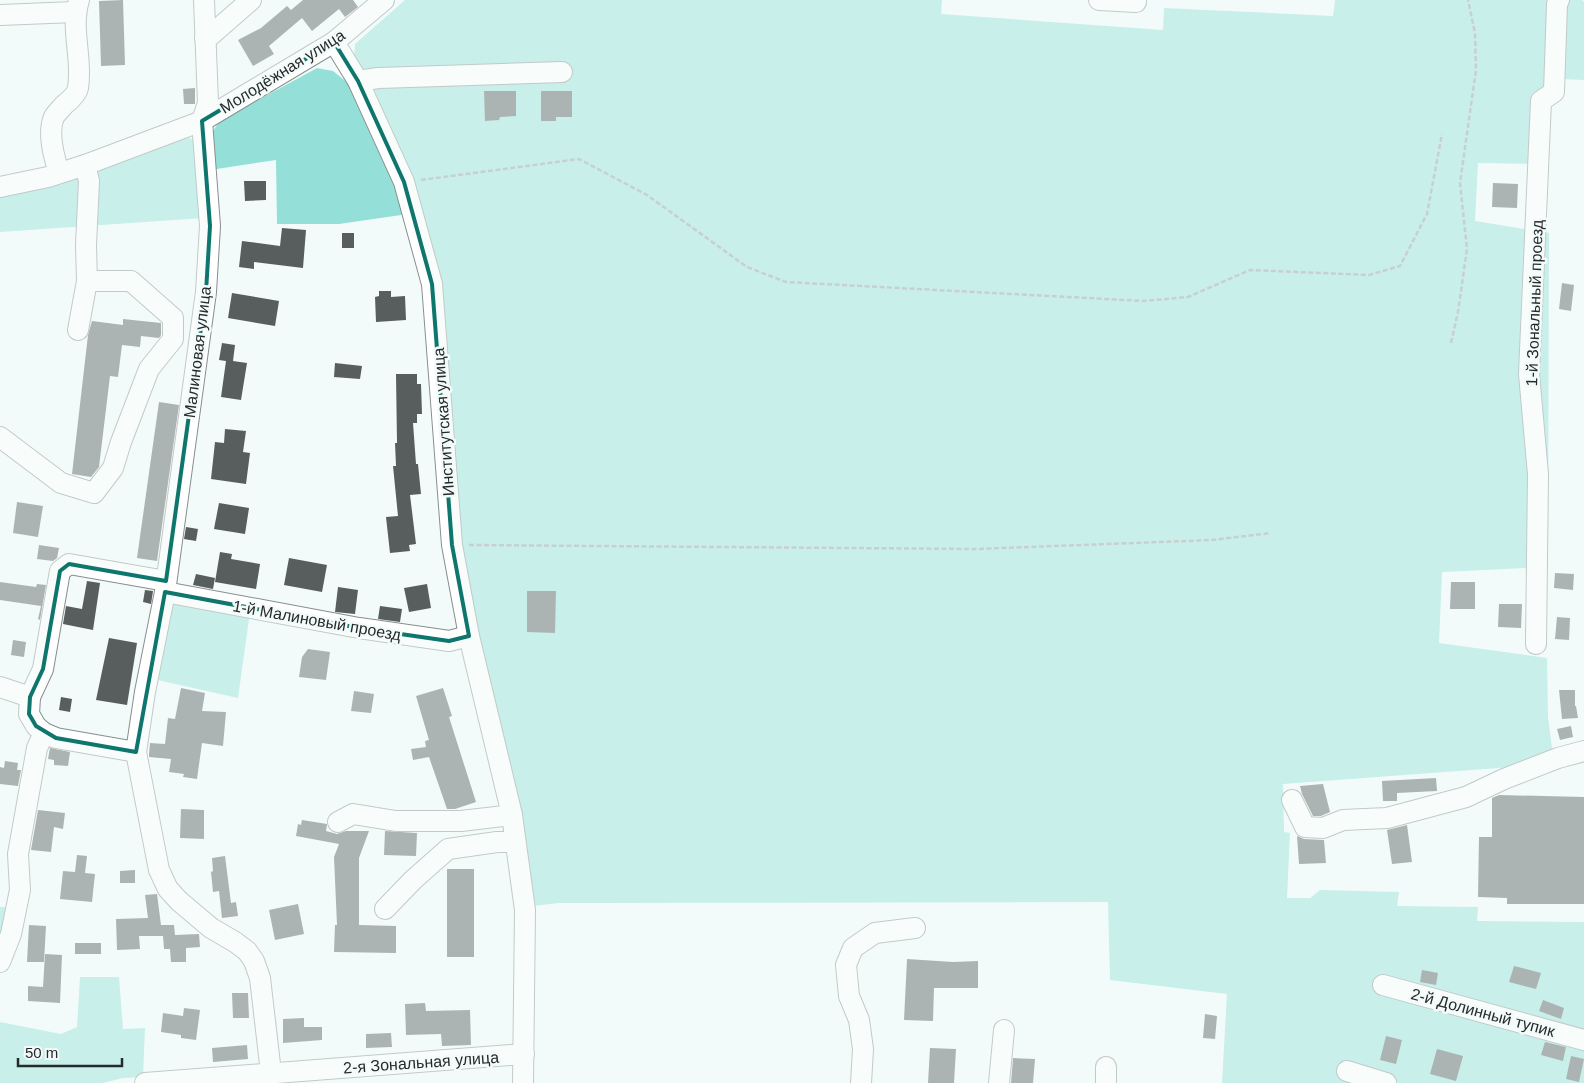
<svg xmlns="http://www.w3.org/2000/svg" width="1584" height="1083" font-family="Helvetica,sans-serif">
<rect width="100%" height="100%" fill="#f2fbfa"/>
<g fill="#94e0d8">
<polygon points="405,0 942,0 941,14 1163,30 1164,8 1333,16 1335,0 1582,0 1584,2 1584,80 1561,79 1559,102 1549,102 1549,164 1478,163 1475,221 1549,233 1548,567 1442,572 1439,643 1547,658 1548,717 1553,756 1526,766 1283,784 1284,832 1290,833 1287,898 1310,898 1320,890 1399,892 1397,906 1478,907 1477,921 1584,922 1584,1083 1222,1083 1227,994 1110,980 1108,902 559,903 533,906 520,812 456,534 440,286 354,59 355,44"/>
<path d="M 317,68 L 333,71 L 352,86 L 408,214 L 339,224 L 277,224 L 276,160 L 210,170 C 209,150 207,135 221,120 Z"/>
<polygon points="186,137 195,140 203,218 0,232 0,197 81,178"/>
<polygon points="172,603 250,612 238,698 153,679"/>
<polygon points="0,907 9,907 0,947"/>
<polygon points="80,977 119,977 123,1029 145,1028 143,1077 123,1078 103,1083 0,1083 0,1022 61,1034 77,1027"/>
</g>
<g fill="#575e5d">
<polygon points="123,0 125,65 101,66 99,1"/>
<polygon points="303,0 353,0 358,7 345,17 339,9 312,31 302,18 269,46 274,54 253,66 238,40 261,28 287,6 291,10"/>
<polygon points="195,88 195,104 184,104 183,89"/>
<polygon points="484,91 516,91 516,116 500,117 499,120 485,121"/>
<polygon points="541,91 572,91 572,117 556,117 556,121 541,121"/>
<polygon points="244,181 266,181 266,200 245,201"/>
<polygon points="1493,183 1518,184 1517,208 1492,207"/>
<polygon points="282,228 306,230 303,268 254,262 254,269 239,267 242,241 280,246"/>
<rect x="342" y="233" width="12" height="15"/>
<polygon points="1562,283 1574,285 1571,311 1559,309"/>
<polygon points="379,291 391,291 391,297 405,296 406,320 376,322 375,297 379,296"/>
<polygon points="232,293 279,301 275,326 228,318"/>
<polygon points="123,319 161,323 161,335 159,338 141,336 140,347 122,345 118,377 110,376 99,467 91,477 72,474 88,335 92,321 123,325"/>
<polygon points="222,343 235,345 233,361 247,363 241,400 221,397 226,361 219,360"/>
<polygon points="335,363 362,366 360,379 334,377"/>
<polygon points="396,374 417,374 417,384 421,384 422,414 417,414 417,423 413,423 416,464 418,464 421,494 410,495 416,544 409,545 410,551 390,553 386,517 398,516 393,466 396,466 395,443 397,443"/>
<polygon points="159,402 179,405 157,561 137,558"/>
<polygon points="225,429 246,431 243,452 250,453 246,484 211,479 215,442 224,443"/>
<polygon points="17,502 43,506 38,537 13,533"/>
<polygon points="219,503 249,508 245,534 214,529"/>
<polygon points="186,527 198,529 196,541 184,539"/>
<polygon points="39,545 59,548 57,558 53,561 37,559"/>
<polygon points="220,552 232,554 231,559 260,564 256,589 215,582"/>
<polygon points="289,558 327,565 322,592 284,585"/>
<polygon points="1555,573 1574,574 1573,590 1554,588"/>
<polygon points="196,574 215,578 213,589 193,585"/>
<polygon points="87,581 100,583 93,630 63,624 66,606 82,609"/>
<polygon points="0,582 36,587 37,584 46,585 40,620 38,619 41,606 0,600"/>
<polygon points="1451,582 1475,582 1475,609 1450,609"/>
<polygon points="427,584 431,608 409,612 404,588"/>
<polygon points="338,587 358,590 355,614 335,612"/>
<polygon points="145,590 153,591 151,604 143,602"/>
<polygon points="527,591 556,591 555,633 527,632"/>
<polygon points="1499,604 1522,604 1521,628 1498,627"/>
<polygon points="380,606 402,609 400,622 378,619"/>
<polygon points="1557,617 1570,618 1569,640 1555,639"/>
<polygon points="109,638 137,643 127,705 96,700"/>
<polygon points="13,640 26,642 24,657 11,655"/>
<polygon points="308,649 330,652 326,680 299,677 302,657"/>
<polygon points="181,688 205,693 202,711 226,712 223,746 202,743 197,779 183,777 184,774 169,772 171,759 149,757 149,754 150,743 165,744 168,718 175,719"/>
<polygon points="443,688 452,716 449,717 476,802 455,809 447,809 429,757 413,760 411,749 426,747 425,741 429,740 416,696"/>
<polygon points="1559,690 1575,690 1575,706 1576,706 1578,718 1562,719"/>
<polygon points="354,691 374,694 371,713 351,711"/>
<polygon points="61,697 72,699 70,712 59,710"/>
<polygon points="1571,726 1573,737 1560,740 1557,729"/>
<polygon points="50,748 70,752 68,766 54,765 54,760 48,759"/>
<polygon points="5,761 18,763 17,770 21,770 18,786 0,784 0,767 4,768"/>
<polygon points="1436,778 1437,791 1397,793 1397,801 1383,801 1382,781"/>
<polygon points="1323,784 1330,812 1321,816 1313,816 1302,794 1300,786"/>
<polygon points="1499,795 1584,797 1584,904 1507,904 1507,898 1478,897 1479,837 1492,837 1492,798"/>
<polygon points="181,809 204,810 204,839 180,838"/>
<polygon points="38,810 65,813 63,829 54,827 51,852 31,850"/>
<polygon points="302,820 327,824 326,831 337,834 346,831 369,831 359,858 359,925 396,926 396,953 334,952 335,925 337,925 334,857 339,844 296,836 298,824 301,825"/>
<polygon points="1407,825 1412,862 1392,864 1387,830"/>
<polygon points="385,831 417,833 416,856 384,855"/>
<polygon points="1297,836 1304,839 1324,840 1326,863 1299,864"/>
<polygon points="77,855 87,856 85,873 95,874 92,902 60,899 63,871 75,872"/>
<polygon points="225,856 231,903 236,902 238,916 222,918 219,891 213,892 211,872 213,871 212,858"/>
<rect x="447" y="869" width="27" height="88"/>
<polygon points="135,870 135,883 120,883 120,871"/>
<polygon points="157,894 161,925 174,925 175,935 199,934 200,947 186,948 186,962 171,962 170,949 164,949 163,936 139,936 140,949 117,950 116,919 148,918 145,895"/>
<polygon points="298,904 304,934 275,940 269,910"/>
<polygon points="29,925 46,926 44,962 27,962"/>
<rect x="75" y="943" width="26" height="11"/>
<polygon points="45,954 62,955 60,1003 28,1001 28,986 43,987"/>
<polygon points="907,959 953,962 978,961 978,988 934,988 933,1021 904,1020"/>
<polygon points="1514,966 1541,973 1536,989 1509,982"/>
<polygon points="1422,970 1438,973 1436,985 1420,982"/>
<polygon points="232,993 248,993 249,1018 233,1018"/>
<polygon points="1543,1000 1564,1008 1561,1019 1539,1011"/>
<polygon points="425,1003 426,1011 470,1010 471,1045 442,1046 441,1034 406,1035 405,1004"/>
<polygon points="184,1008 200,1010 196,1040 181,1038 181,1035 161,1032 163,1013 183,1016"/>
<polygon points="1205,1014 1217,1016 1215,1039 1203,1038"/>
<polygon points="304,1018 304,1027 322,1027 322,1040 283,1043 283,1019"/>
<polygon points="391,1033 392,1047 366,1048 366,1034"/>
<polygon points="1386,1036 1402,1040 1396,1064 1380,1060"/>
<polygon points="1545,1042 1566,1047 1563,1061 1541,1055"/>
<polygon points="247,1045 248,1059 213,1062 212,1048"/>
<polygon points="930,1048 956,1049 954,1083 928,1083"/>
<polygon points="1437,1049 1463,1056 1456,1081 1430,1074"/>
<polygon points="1571,1056 1584,1059 1579,1082 1566,1079"/>
<polygon points="1013,1058 1035,1059 1033,1083 1011,1083"/>
</g>
<g fill="none" stroke-linecap="round" stroke-linejoin="round">
<g stroke="#878f8e" stroke-width="22">
<g id="minor">
<polyline points="204,0 208,103 202,121 210,226 206,292 165,592 145,692 136,752 159,870 168,889 179,901 211,928 235,942 247,951 254,961 260,978 271,1073"/>
<polyline points="1099,0 1136,2"/>
<polyline points="0,15 75,12"/>
<polyline points="205,38 211,35 251,0"/>
<polyline points="334,42 358,81 404,182 432,284 452,545 469,636 512,815 525,910 523,1083"/>
<polyline points="358,81 378,78 562,72"/>
<path d="M 59,173 C 54,157 47,133 54,117 C 56,113 61,109 64,105 C 69,101 77,94 78,88 C 83,58 70,30 79,0"/>
<polyline points="0,187 48,177 85,165 202,121 334,42 384,0"/>
<polyline points="78,330 87,281 86,245 89,181 85,165"/>
<polyline points="0,437 61,483 94,493 113,468 121,442 149,369 173,339 173,318 131,281 87,281"/>
<polyline points="165,592 359,628 449,641 469,636"/>
<polyline points="1536,644 1538,474 1529,374 1541,101 1554,92 1557,4 1559,0"/>
<polyline points="0,687 30,697"/>
<polyline points="136,752 56,738 44,733 36,726 29,714 30,697 43,669 60,571 69,564 166,581"/>
<polyline points="1292,800 1305,827 1323,828 1343,820 1387,818 1466,797 1504,779 1558,758 1584,751"/>
<polyline points="338,822 353,814 396,821 461,821 512,815"/>
<polyline points="385,909 413,880 448,849 497,842 515,842"/>
<polyline points="0,962 11,934 20,890 18,854 37,748 44,733"/>
<polyline points="1383,985 1584,1040"/>
<polyline points="1347,1071 1386,1083"/>
<polyline points="145,1083 524,1054"/>
<polyline points="861,1083 863,1049 859,1020 849,996 846,965 853,948 875,933 915,928"/>
<polyline points="999,1083 1004,1030"/>
<polyline points="1106,1083 1106,1067"/>
</g>
</g>
<g stroke="#969c9b" stroke-width="2.5" stroke-dasharray="5 2.5" stroke-linecap="butt">
<polyline points="421,180 579,159 647,195 747,267 786,282 1144,301 1188,297 1250,270 1369,275 1400,266 1427,214 1442,134"/>
<polyline points="1451,343 1458,312 1467,249 1460,183 1476,70 1475,33 1468,0"/>
<polyline points="469,545 976,549 1212,540 1271,533"/>
</g>
<use href="#minor" stroke="#fff" stroke-width="20"/>
</g>
<path d="M0 0H1584V1083H0ZM 334,42 L 358,81 L 404,182 L 432,284 L 452,545 L 469,636 L 449,641 L 359,628 L 165,592 L 136,752 L 56,738 L 36,726 L 29,714 L 30,697 L 43,669 L 60,571 L 69,564 L 166,581 L 206,292 L 210,226 L 202,121 Z" fill="#f2fbfa" fill-opacity=".55" fill-rule="evenodd"/>
<path fill="none" stroke="#0f766e" stroke-width="4" stroke-linejoin="round" d="M 334,42 L 358,81 L 404,182 L 432,284 L 452,545 L 469,636 L 449,641 L 359,628 L 165,592 L 136,752 L 56,738 L 36,726 L 29,714 L 30,697 L 43,669 L 60,571 L 69,564 L 166,581 L 206,292 L 210,226 L 202,121 Z"/>
<g text-anchor="middle" stroke-width="5" stroke-linejoin="round" paint-order="stroke">
<g font-size="16" fill="#272a2a" stroke="#f2fbfa">
<text transform="translate(282 71) rotate(-32)" y="6">Молодёжная улица</text>
<text transform="translate(1534 303) rotate(-88)" y="6">1-й Зональный проезд</text>
<text transform="translate(197 352) rotate(-83)" y="6">Малиновая улица</text>
<text transform="translate(443 422) rotate(-94)" y="6">Институтская улица</text>
<text transform="translate(317 620) rotate(10)" y="6">1-й Малиновый проезд</text>
<text transform="translate(1483 1012) rotate(15)" y="6">2-й Долинный тупик</text>
<text transform="translate(421 1062) rotate(-4)" y="6">2-я Зональная улица</text>
</g>
</g>
<path d="M18 1058v8h104v-8" fill="none" stroke="#272a2a" stroke-width="2.5"/>
<text x="25" y="1058" font-size="15" fill="#272a2a" stroke="#f2fbfa" stroke-width="4" paint-order="stroke">50 m</text>
</svg>
